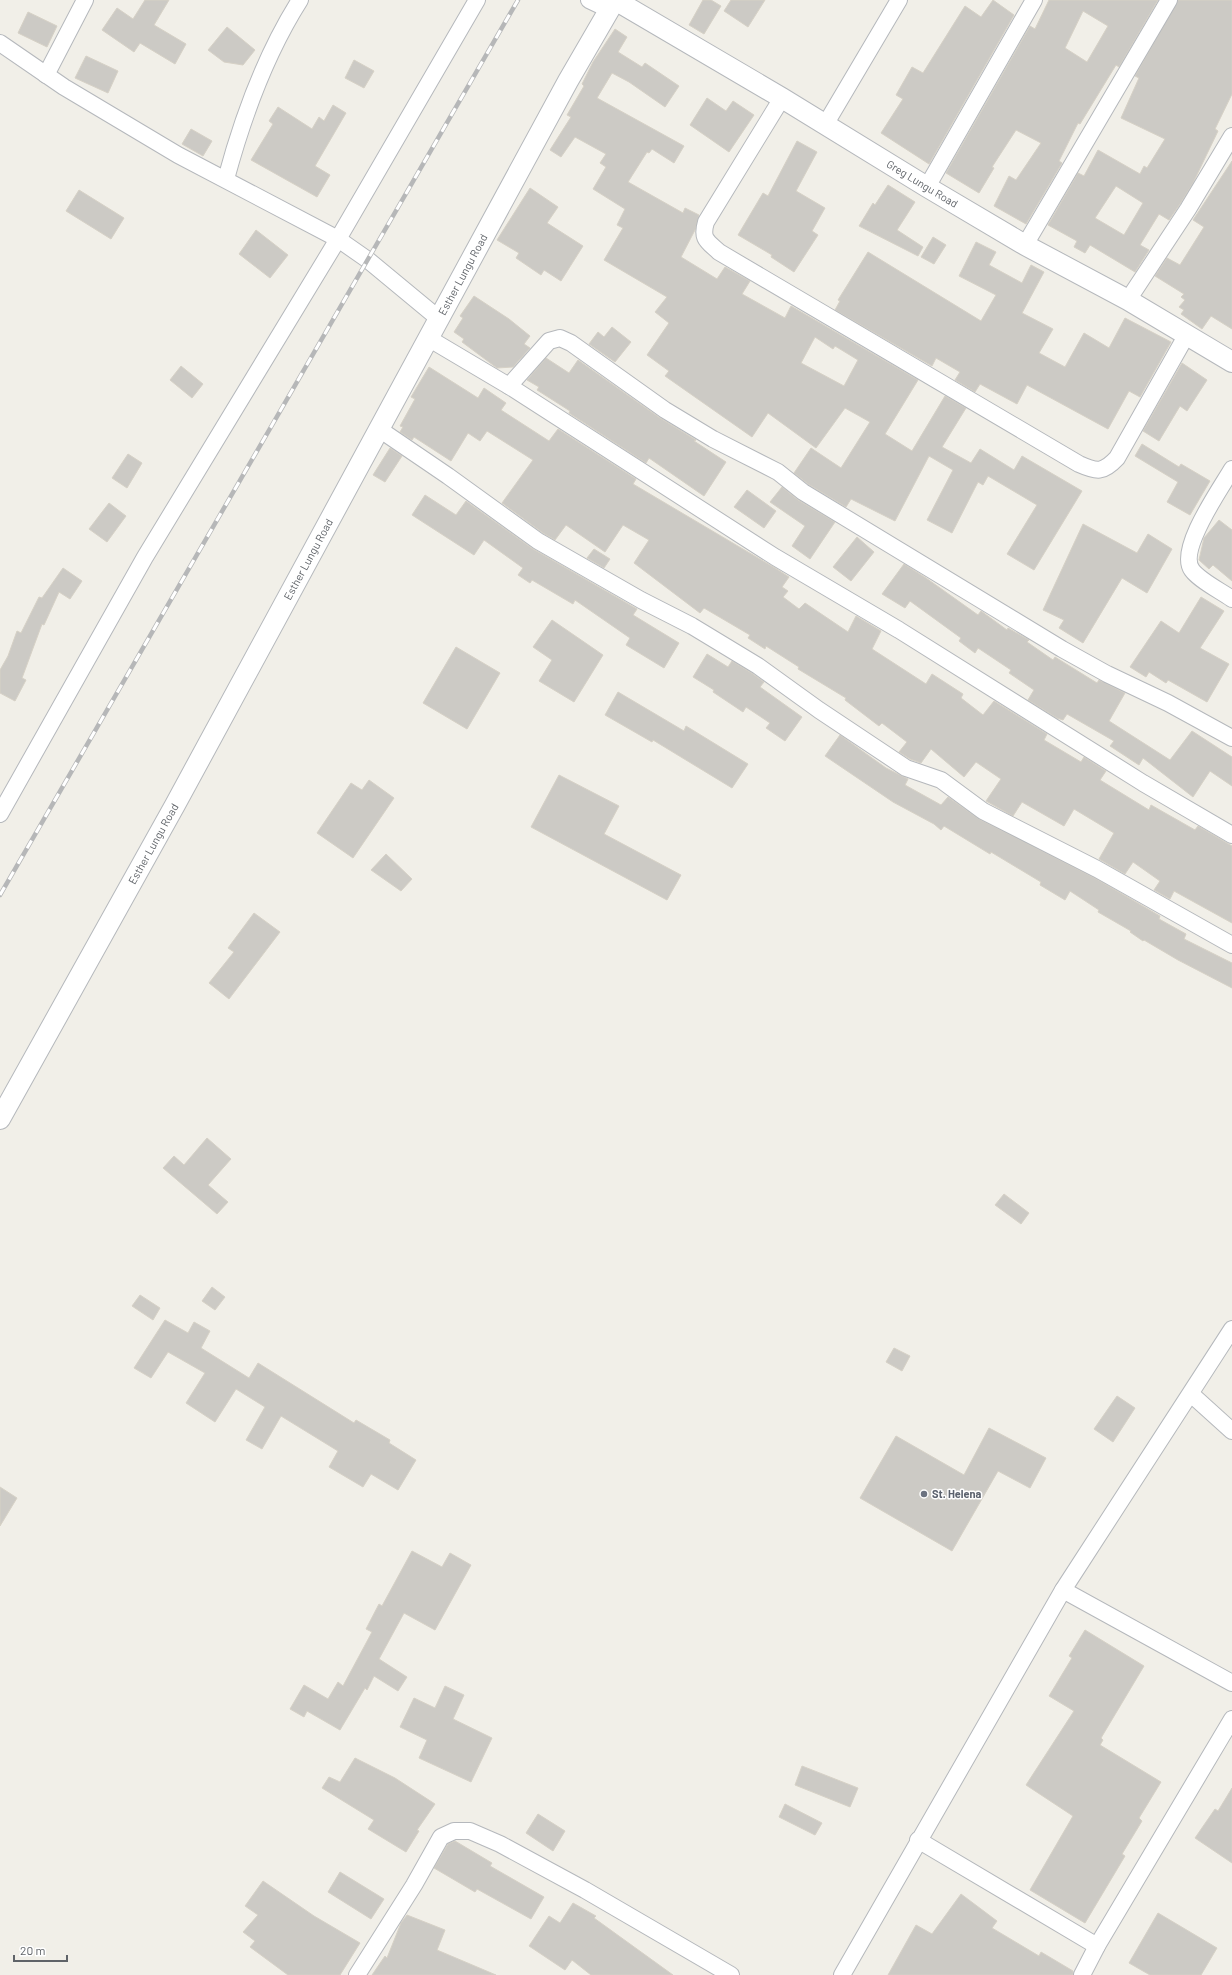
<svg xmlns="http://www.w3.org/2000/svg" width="1232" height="1975" font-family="Barlow,sans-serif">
<rect width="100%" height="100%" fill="#f1efe8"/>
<g fill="#cccac5" stroke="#d6d1c6" fill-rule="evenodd">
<polygon points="145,0 169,0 154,25 186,44 175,64 140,43 134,52 102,30 117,8 133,19"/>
<polygon points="703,0 711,0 721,6 704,34 689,25"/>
<polygon points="731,0 765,0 748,27 724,11"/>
<polygon points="993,0 1014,15 929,164 881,133 903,99 896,95 912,67 923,73 965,6 981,17"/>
<path d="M 1049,0 L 1158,0 L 1119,67 L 1116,65 L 1080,124 L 1078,123 L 1059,161 L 1062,163 L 1026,224 L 994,206 L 1009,176 L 1016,180 L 1041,143 L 1016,130 L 992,167 L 994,168 L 979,193 L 946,173 L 1030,26 L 1035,29 ZM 1083,11 L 1108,26 L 1087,62 L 1065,48 Z"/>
<path d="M 1178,0 L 1232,0 L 1232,94 L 1215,129 L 1218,131 L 1193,183 L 1180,204 L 1169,220 L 1159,214 L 1140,245 L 1149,250 L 1135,272 L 1090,245 L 1085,253 L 1074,247 L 1077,241 L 1048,225 L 1078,173 L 1084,176 L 1098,150 L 1140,174 L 1144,166 L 1147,168 L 1165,139 L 1121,118 L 1139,78 L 1135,76 ZM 1116,186 L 1143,203 L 1124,235 L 1095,218 Z"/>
<polygon points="28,12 57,26 47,47 18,33"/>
<polygon points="227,27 255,50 243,65 224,62 208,50"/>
<path d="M 615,29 L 627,37 L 618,52 L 642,67 L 645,63 L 679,86 L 665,107 L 629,82 L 612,73 L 597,98 L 684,146 L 674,163 L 652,149 L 649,153 L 647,152 L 628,182 L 683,213 L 685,208 L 699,215 L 695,230 L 681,257 L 717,279 L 725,267 L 750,281 L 742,294 L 785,318 L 791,306 L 918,380 L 885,434 L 912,451 L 945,396 L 966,408 L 942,447 L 971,463 L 980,449 L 1014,470 L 1022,456 L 1082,491 L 1034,570 L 1007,554 L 1037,505 L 988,476 L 983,485 L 978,482 L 952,533 L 927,520 L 953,470 L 929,456 L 895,521 L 851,499 L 846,507 L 808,484 L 794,473 L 811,448 L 841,468 L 870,422 L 845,408 L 816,448 L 768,413 L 752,437 L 665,376 L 669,371 L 647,355 L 669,323 L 655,312 L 667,297 L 604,260 L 623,228 L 617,225 L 625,209 L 593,189 L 606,167 L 600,163 L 606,154 L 575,137 L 561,157 L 550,150 L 571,117 L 567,115 L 584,86 L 582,84 L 593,62 ZM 815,337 L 833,349 L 835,346 L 858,360 L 844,386 L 801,363 Z"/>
<polygon points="86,56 118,71 108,93 75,78"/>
<polygon points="354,60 374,71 364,88 345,78"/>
<polygon points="707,98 726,111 733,101 754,115 729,152 690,125"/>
<polygon points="333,105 346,113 315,166 330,175 317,197 251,160 273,124 269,121 278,107 312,129 319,117 324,121"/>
<polygon points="191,129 212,141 203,156 182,144"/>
<polygon points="797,141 817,152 796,191 825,208 812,231 818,235 794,272 771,257 772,255 738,235 763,193 768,196"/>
<polygon points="1232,161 1232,329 1211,316 1202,329 1181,314 1184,310 1179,307 1185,300 1181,297 1184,294 1155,276 1167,258 1180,265 1204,227 1193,220"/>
<polygon points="888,185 915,202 897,230 923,247 918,256 859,226 873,203 875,205"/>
<polygon points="530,188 558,207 547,223 583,246 561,281 544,270 541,275 516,258 519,253 497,240"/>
<polygon points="79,190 124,218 111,239 66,211"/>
<polygon points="256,230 288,255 270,278 239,254"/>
<polygon points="933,237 946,245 934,264 921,257"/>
<polygon points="976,242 996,252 989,265 1022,283 1031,265 1044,272 1022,313 1053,329 1039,353 1065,367 1084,333 1109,348 1125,318 1171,342 1140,397 1129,391 1108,429 1027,385 1017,404 980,384 975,392 955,380 960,372 936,358 932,366 835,310 840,301 838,300 868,252 981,321 996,295 959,276"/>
<polygon points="474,296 509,319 530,336 524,344 530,348 513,367 497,368 462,342 464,339 454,332 463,318 460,316"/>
<polygon points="612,327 631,342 615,362 589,344 598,332 604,337"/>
<polygon points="546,358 569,373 578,360 660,418 696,440 694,441 726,462 704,496 649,458 646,463 569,413 570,411 537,390 539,387 527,380"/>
<polygon points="1182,363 1207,380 1187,411 1180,406 1159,441 1143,431"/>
<polygon points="181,366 203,384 192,398 170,380"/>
<polygon points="429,367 478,398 484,388 506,403 501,410 549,441 558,429 636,479 633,484 775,568 789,577 782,587 788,591 783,597 799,609 805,603 848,632 856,616 881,631 872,649 926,684 932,674 963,694 961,698 983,715 994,701 1047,734 1044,740 1081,762 1084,757 1106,771 1100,780 1149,810 1151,805 1195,830 1198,826 1232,846 1232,923 1174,891 1170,899 1154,890 1160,881 1133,862 1125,874 1099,859 1114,833 1074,809 1064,826 1022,802 1013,816 986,801 1001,779 976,762 964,777 931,749 921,763 910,759 899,752 907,742 882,723 879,726 845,700 846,698 798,669 799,667 766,646 765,649 748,638 750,635 704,608 700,613 634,563 649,540 623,525 605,552 566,525 555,540 543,533 502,503 533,460 487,431 480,441 468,433 451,461 414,437 412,440 400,432 403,427 400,426 415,399 411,397"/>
<polygon points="1142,444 1179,467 1181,464 1210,481 1190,515 1167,502 1178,482 1135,456"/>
<polygon points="390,448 402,456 385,482 373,475"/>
<polygon points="128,454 142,463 127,488 112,478"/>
<polygon points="782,487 798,500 835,522 810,559 792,546 805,526 770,502"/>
<polygon points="747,490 776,511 764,528 734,507"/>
<polygon points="425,495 456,515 466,501 533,549 637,609 633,615 679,643 664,668 626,645 630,638 575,600 573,604 532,580 530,583 518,575 523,568 484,540 474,555 412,515"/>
<polygon points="109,503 126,516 107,542 89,529"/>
<polygon points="1219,520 1232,530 1232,581 1213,565 1209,569 1199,560 1204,538"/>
<polygon points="1083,524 1137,553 1148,534 1172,549 1147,593 1122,578 1083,643 1059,628 1064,620 1043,610"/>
<polygon points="857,537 874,552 851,581 833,567"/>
<polygon points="594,549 610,559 604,568 587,558"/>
<polygon points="904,564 926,578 978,615 981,611 1007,630 1008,628 1029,640 1027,642 1053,660 1055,657 1097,683 1099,680 1125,693 1109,721 1170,760 1192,731 1232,757 1232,786 1210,771 1193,797 1143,758 1139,765 1110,746 1114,741 1067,714 1063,720 1057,718 1028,700 1034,690 1009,673 1011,670 978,648 975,653 959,641 961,638 910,601 905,608 882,594"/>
<polygon points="63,568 82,581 70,599 59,592 44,625 42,624 22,678 26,680 15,701 0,693 0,670 8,656 17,631 21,633 39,597 42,598"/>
<polygon points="1201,597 1224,611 1200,648 1229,664 1207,702 1168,680 1166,683 1149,672 1146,677 1130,667 1161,621 1179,633"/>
<polygon points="552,620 603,655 574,702 539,681 552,660 533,647"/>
<polygon points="456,647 500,673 467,729 423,703"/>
<polygon points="707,654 728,667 732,661 753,674 764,682 760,687 802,717 785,741 766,728 770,723 746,707 743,712 713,692 714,690 693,677"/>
<polygon points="618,692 684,731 686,726 748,764 732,788 653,740 652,742 605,715"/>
<polygon points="840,735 886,768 908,779 905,785 941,805 948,797 979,819 1093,877 1160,916 1159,919 1186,934 1184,939 1232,963 1232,988 1178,960 1144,940 1143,941 1130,932 1131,931 1098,912 1099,910 1070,891 1065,900 1040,885 1041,882 991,852 990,854 944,826 941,830 934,824 893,802 825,756"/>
<polygon points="559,775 619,806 604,834 681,875 667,900 531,827"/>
<polygon points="369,780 394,798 353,858 317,833 351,783 362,790"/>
<polygon points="386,854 412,879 401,891 371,870"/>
<polygon points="254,913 280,932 229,999 209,983 234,952 228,948"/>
<polygon points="207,1138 231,1159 208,1185 228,1202 217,1214 163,1168 174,1156 184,1165"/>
<polygon points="1004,1194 1029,1213 1021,1224 995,1205"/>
<polygon points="212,1287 225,1297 215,1310 202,1301"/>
<polygon points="140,1295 160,1308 153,1320 132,1306"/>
<polygon points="165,1320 188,1333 194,1322 210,1331 201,1348 249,1378 258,1363 354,1423 356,1420 390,1440 389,1443 416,1460 398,1490 371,1474 363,1487 329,1467 338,1451 281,1416 262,1449 246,1440 265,1407 236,1389 215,1422 186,1403 205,1373 168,1352 151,1378 134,1368"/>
<polygon points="894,1348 910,1356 902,1371 886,1362"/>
<polygon points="1117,1396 1135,1408 1113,1442 1094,1429"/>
<polygon points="989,1428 1046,1458 1030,1488 998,1471 952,1551 860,1498 896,1436 964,1475"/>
<polygon points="0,1487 17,1498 0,1526"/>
<polygon points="412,1551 442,1567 450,1553 471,1565 435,1630 404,1613 379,1659 407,1677 398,1691 374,1676 367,1690 365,1688 340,1730 307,1711 304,1717 290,1709 304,1685 328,1699 338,1682 343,1686 372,1632 366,1629 379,1604 382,1606"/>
<polygon points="1085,1630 1144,1666 1101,1738 1103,1740 1100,1745 1161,1782 1139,1818 1142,1821 1122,1854 1125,1856 1085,1923 1030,1890 1073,1816 1026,1785 1074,1711 1049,1696 1072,1658 1069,1656"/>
<polygon points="445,1686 464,1695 453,1719 492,1738 471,1782 419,1758 427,1740 400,1727 414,1698 435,1708"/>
<polygon points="355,1758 395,1778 435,1804 417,1830 419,1831 406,1852 368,1829 374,1820 322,1788 329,1777 340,1782"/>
<polygon points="802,1766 858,1788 850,1807 795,1785"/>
<polygon points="1232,1788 1232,1863 1195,1838 1215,1809 1218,1811"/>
<polygon points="785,1804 822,1823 815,1835 779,1817"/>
<polygon points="538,1814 565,1831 553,1851 526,1833"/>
<polygon points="455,1841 492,1863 490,1866 544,1897 531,1919 477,1889 475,1892 434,1868 448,1844"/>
<polygon points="340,1872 384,1899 371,1919 328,1892"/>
<polygon points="263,1881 314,1916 360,1943 340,1975 288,1975 250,1947 255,1941 243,1932 258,1915 245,1906"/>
<polygon points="961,1894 997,1921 992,1928 1039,1956 1041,1952 1073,1971 1073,1975 888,1975 916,1925 932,1934"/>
<polygon points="573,1903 596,1916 594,1918 673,1975 591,1975 572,1960 565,1970 529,1946 549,1916 560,1923"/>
<polygon points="1158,1913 1217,1948 1201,1975 1150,1975 1129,1963"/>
<polygon points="407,1915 445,1930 437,1950 496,1975 372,1975 385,1956 387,1958 401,1923"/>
</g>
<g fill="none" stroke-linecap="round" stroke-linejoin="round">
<g stroke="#b5b8bc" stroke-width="18">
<g id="minor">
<polyline points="589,0 610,10"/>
<polyline points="0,43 64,87 178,155 338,239 368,260 438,318"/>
<polyline points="46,75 85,0"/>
<path d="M 782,98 L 706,222 C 701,239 707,241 719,252 L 1079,464 C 1097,472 1103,473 1117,458 L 1186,336"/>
<polyline points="825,125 899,0"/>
<path d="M 226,179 C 243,116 265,55 300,0"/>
<polyline points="927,187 1034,0"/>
<polyline points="1025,245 1169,0"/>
<polyline points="1128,300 1188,209 1232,136"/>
<polyline points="428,338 509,386 775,557 899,630 1143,783 1232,835"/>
<polyline points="509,386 549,341 560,338 571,343 665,410 713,439 778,472 803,492 1062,649 1107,674 1168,703 1232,738"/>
<polyline points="379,429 448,476 538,541 641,600 692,626 758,666 819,710 906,768 941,780 983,811 1097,869 1232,945"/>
<path d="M 1232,469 C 1221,488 1177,550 1192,570 C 1200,581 1221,591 1232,599"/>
<polyline points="0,814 145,557 338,239 477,0"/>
<polyline points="1191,1394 1232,1431"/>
<polyline points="1063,1590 1232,1683"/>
<polyline points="918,1840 1097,1946"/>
<polyline points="357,1975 414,1885 441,1837 454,1831 470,1831 500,1844 585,1890 731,1975"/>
<polyline points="842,1975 1063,1590 1232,1329"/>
<polyline points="1082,1975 1097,1946 1232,1719"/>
</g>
</g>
<g stroke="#b5b8bc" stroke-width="22">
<g id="tertiary">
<path id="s1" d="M 615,0 L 782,98 L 927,187 L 1025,245 L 1128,300 L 1232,362"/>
<path id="s2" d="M 0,1119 L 175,805 L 568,81 L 615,0"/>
</g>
</g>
<use href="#minor" stroke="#fff" stroke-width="16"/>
<use href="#tertiary" stroke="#fff" stroke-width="20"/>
<g stroke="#b6b7b8" stroke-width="4.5">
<polyline id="rail" points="0,895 518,0"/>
</g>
<use href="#rail" stroke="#fff" stroke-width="3" stroke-dasharray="9" stroke-linecap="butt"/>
</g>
<circle fill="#6b7280" stroke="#fff" stroke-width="1.5" cx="924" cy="1494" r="4"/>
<g text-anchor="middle" stroke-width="3" stroke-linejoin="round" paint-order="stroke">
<g font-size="11" fill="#5f6368" stroke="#fff">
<text dy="4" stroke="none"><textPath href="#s1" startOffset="358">Greg Lungu Road</textPath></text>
<text dy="4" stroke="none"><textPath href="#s2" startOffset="963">Esther Lungu Road</textPath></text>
<text dy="4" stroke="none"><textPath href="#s2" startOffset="639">Esther Lungu Road</textPath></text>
<text dy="4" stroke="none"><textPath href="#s2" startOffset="315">Esther Lungu Road</textPath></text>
</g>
<g font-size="11" font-weight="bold" fill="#5b616d" stroke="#fff" text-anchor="start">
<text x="932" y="1498">St. Helena</text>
</g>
</g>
<path d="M14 1955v6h53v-6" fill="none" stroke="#5f6368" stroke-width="2"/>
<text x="20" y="1955" font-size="12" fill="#5f6368" stroke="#ffffff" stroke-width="3" paint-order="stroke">20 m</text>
</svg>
